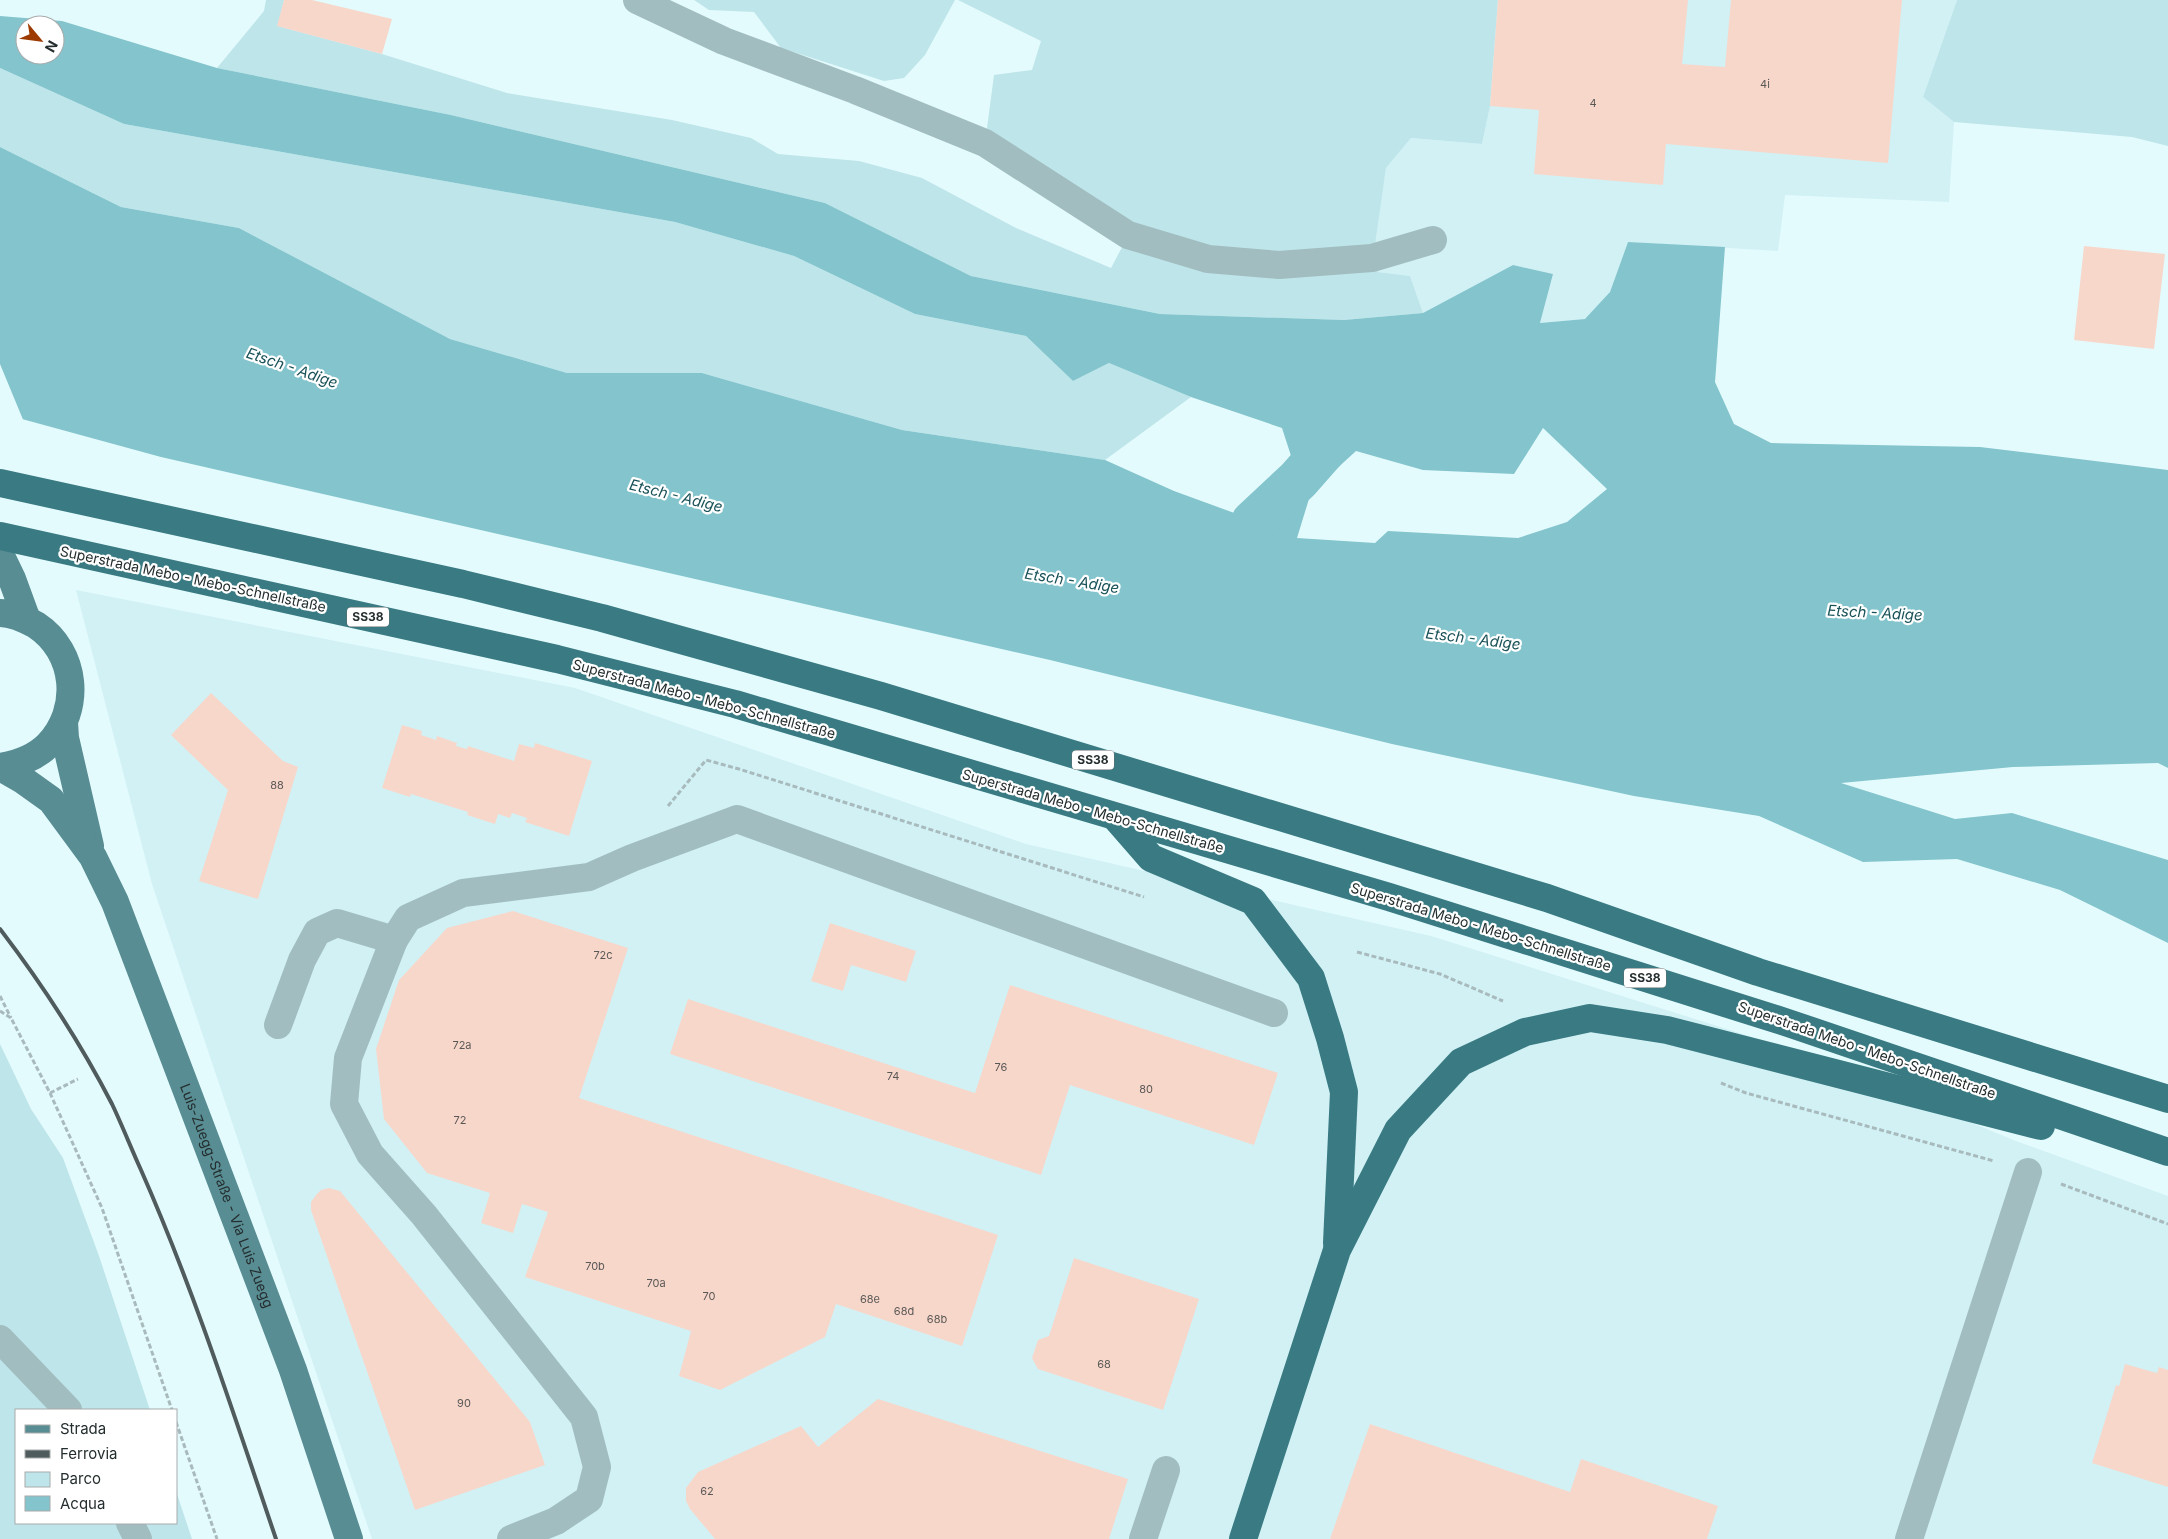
<svg xmlns="http://www.w3.org/2000/svg" width="2168" height="1539" font-family="Inter,sans-serif">
<rect width="100%" height="100%" fill="#e4fbfd"/>
<g fill="#d1f1f5">
<polygon points="1498,0 1957,0 1923,97 1954,122 1949,202 1785,195 1778,251 1628,242 1610,292 1586,319 1540,323 1553,274 1513,265 1423,313 1410,276 1378,272 1372,258 1386,168 1411,138 1482,144 1490,106"/>
<polygon points="76,590 575,688 1026,844 1431,936 1800,1052 2016,1141 2168,1196 2168,1539 372,1539 152,884"/>
</g>
<g fill="#bee5ea">
<polygon points="266,0 284,0 278,26 382,54 507,93 672,120 751,138 778,154 859,161 922,178 1016,228 1111,268 1128,236 985,143 994,75 1032,70 1041,41 958,0 1498,0 1490,106 1482,144 1411,138 1386,168 1373,258 1378,272 1410,276 1423,313 1344,320 1160,314 971,276 825,203 451,115 217,68 264,11"/>
<polygon points="694,0 955,0 925,55 904,78 884,81 781,48 754,12 709,10"/>
<polygon points="1957,0 2168,0 2168,146 2132,137 1954,122 1923,97"/>
<polygon points="0,68 124,124 675,222 794,256 915,314 1026,336 1073,381 1109,363 1191,397 1105,460 902,430 702,373 567,373 450,339 239,228 121,207 0,147"/>
<polygon points="0,1044 31,1109 63,1158 99,1256 150,1410 16,1410 16,1523 176,1523 176,1491 192,1539 0,1539"/>
</g>
<path fill="#83c4cd" fill-rule="evenodd" d="M 0,16 L 62,21 L 217,68 L 451,115 L 825,203 L 971,276 L 1160,314 L 1344,320 L 1423,313 L 1513,265 L 1553,274 L 1540,323 L 1585,319 L 1610,292 L 1628,242 L 1725,247 L 1715,382 L 1734,424 L 1771,443 L 1980,447 L 2168,470 L 2168,768 L 2158,763 L 2013,767 L 1841,783 L 1955,819 L 2012,813 L 2168,860 L 2168,943 L 2060,890 L 1957,859 L 1863,862 L 1759,816 L 1634,796 L 1392,744 L 1050,660 L 161,457 L 0,413 L 0,147 L 121,207 L 239,228 L 450,339 L 567,373 L 702,373 L 902,430 L 1105,460 L 1174,491 L 1237,514 L 1290,475 L 1312,489 L 1297,538 L 1375,543 L 1388,531 L 1518,538 L 1567,522 L 1607,489 L 1543,428 L 1514,474 L 1423,470 L 1356,451 L 1321,483 L 1294,465 L 1282,428 L 1191,397 L 1109,363 L 1073,381 L 1026,336 L 915,314 L 794,256 L 675,222 L 124,124 L 0,68 ZM 25,25 L 55,25 L 55,55 L 25,55 Z"/>
<polygon fill="#e4fbfd" points="0,364 24,422 0,416"/>
<g fill="none" stroke-linecap="round" stroke-linejoin="round">
<polyline stroke="#83c4cd" stroke-width="44" points="1253,522 1298,480 1342,430 1346,428"/>
</g>
<g fill="#f8d7cb">
<polygon points="284,0 312,0 392,19 382,54 277,26"/>
<polygon points="1498,0 1688,0 1682,64 1725,67 1731,0 1902,0 1888,163 1666,144 1663,185 1534,174 1539,110 1490,106"/>
<polygon points="2084,246 2165,254 2154,349 2074,340"/>
<polygon points="211,693 283,761 298,767 258,899 199,881 228,790 171,735"/>
<polygon points="402,725 422,731 421,735 436,740 437,736 457,743 456,746 467,749 468,746 514,761 519,744 534,748 535,743 592,761 569,836 525,822 527,818 512,813 510,818 498,814 495,824 467,815 468,812 411,794 410,797 382,788"/>
<polygon points="513,911 628,948 579,1098 998,1235 962,1346 836,1304 825,1337 720,1390 679,1376 691,1331 525,1277 548,1212 522,1204 513,1233 481,1223 490,1193 427,1173 384,1119 376,1049 399,980 447,928"/>
<polygon points="830,923 916,951 906,982 851,965 843,991 811,981"/>
<polygon points="1010,985 1278,1073 1254,1145 1070,1085 1041,1175 670,1054 688,999 975,1093"/>
<polygon points="329,1188 340,1191 530,1422 545,1465 415,1510 311,1210 311,1202 316,1195 321,1190"/>
<polygon points="1074,1258 1199,1299 1163,1410 1038,1369 1032,1358 1038,1340 1049,1336"/>
<polygon points="2125,1364 2157,1373 2159,1367 2168,1370 2168,1487 2092,1463 2116,1385 2119,1386"/>
<polygon points="878,1399 1128,1479 1109,1539 715,1539 690,1509 686,1501 686,1488 698,1472 801,1426 818,1447"/>
<polygon points="1370,1424 1570,1492 1581,1459 1718,1506 1707,1539 1330,1539"/>
</g>
<g fill="none" stroke-linecap="round" stroke-linejoin="round">
<g stroke="#a8babc" stroke-width="3" stroke-dasharray="5 2.5" stroke-linecap="butt">
<polyline points="668,806 706,760 739,769 1144,897"/>
<polyline points="1357,952 1440,974 1503,1001"/>
<polyline points="0,996 11,1018"/>
<polyline points="0,1011 11,1018 50,1093 102,1208 172,1410"/>
<polyline points="1721,1083 1746,1093 1994,1161"/>
<polyline points="50,1093 78,1079"/>
<polyline points="2061,1184 2168,1224"/>
<polyline points="176,1422 217,1539"/>
</g>
<g stroke="#a1bdc0" stroke-width="28">
<polyline points="637,0 724,41 855,90 985,143 1128,235 1208,259 1279,265 1372,258 1433,240"/>
<polyline points="278,1025 302,960 317,932 337,923 394,940"/>
<polyline points="0,1339 68,1410"/>
<polyline points="130,1523 138,1539"/>
<polyline points="511,1539 556,1521 589,1499 597,1467 584,1417 424,1215 370,1154 344,1104 348,1058 394,940 408,918 463,893 589,877 632,858 737,819 1274,1013"/>
<polyline points="1143,1539 1166,1470"/>
<polyline points="1909,1539 2028,1172"/>
</g>
<g stroke="#588d93" stroke-width="28">
<polyline points="0,554 12,579 27,620"/>
<path d="M 0,613 C 13,613 25,619 36,625 C 77,652 82,710 48,745 C 35,758 18,764 0,767"/>
<polyline points="64,722 65,738 90,846"/>
<path id="s1" d="M 0,767 L 23,780 L 51,800 L 93,857 L 115,902 L 293,1370 L 349,1539"/>
</g>
<g stroke="#3a7b83" stroke-width="28">
<polyline points="0,483 463,584 602,618 881,696 1547,898 1758,972 2168,1099"/>
<polyline points="0,536 557,659 735,704 1389,897 1785,1022 2168,1152"/>
<polyline points="1117,819 1151,858 1253,901 1311,978 1330,1038 1344,1092 1337,1243"/>
<polyline points="1243,1539 1337,1250 1398,1130 1461,1062 1525,1032 1590,1018 1667,1030 2041,1126"/>
</g>
<path stroke="#4f5b5d" stroke-width="4" d="M 0,929 C 42,984 80,1042 112,1104 C 122,1125 131,1148 141,1170 C 194,1290 234,1415 276,1539"/>
</g>
<g text-anchor="middle" stroke-width="4.5" stroke-linejoin="round" paint-order="stroke">
<g font-size="11" fill="#5a5856">
<text x="1765" y="88">4i</text>
<text x="1593" y="107">4</text>
<text x="277" y="789">88</text>
<text x="603" y="959">72c</text>
<text x="462" y="1049">72a</text>
<text x="1001" y="1071">76</text>
<text x="893" y="1080">74</text>
<text x="1146" y="1093">80</text>
<text x="460" y="1124">72</text>
<text x="595" y="1270">70b</text>
<text x="656" y="1287">70a</text>
<text x="709" y="1300">70</text>
<text x="870" y="1303">68e</text>
<text x="904" y="1315">68d</text>
<text x="937" y="1323">68b</text>
<text x="1104" y="1368">68</text>
<text x="464" y="1407">90</text>
<text x="707" y="1495">62</text>
</g>
<g fill="#fff" stroke="#666d6d" stroke-width="1">
<rect x="347" y="607.5" width="42" height="19" rx="4"/>
<rect x="1072" y="750.5" width="42" height="19" rx="4"/>
<rect x="1624" y="968.5" width="42" height="19" rx="4"/>
</g>
<g font-size="12" font-weight="bold" fill="#252e2f">
<text x="368" y="621">SS38</text>
<text x="1093" y="764">SS38</text>
<text x="1645" y="982">SS38</text>
</g>
<g font-size="14" fill="#252e2f" stroke="#fff">
<text transform="translate(193 579) rotate(12)" y="5">Superstrada Mebo - Mebo-Schnellstraße</text>
<text transform="translate(704 699) rotate(15)" y="5">Superstrada Mebo - Mebo-Schnellstraße</text>
<text transform="translate(1093 811) rotate(16)" y="5">Superstrada Mebo - Mebo-Schnellstraße</text>
<text transform="translate(1481 927) rotate(17)" y="5">Superstrada Mebo - Mebo-Schnellstraße</text>
<text transform="translate(1867 1050) rotate(19)" y="5">Superstrada Mebo - Mebo-Schnellstraße</text>
<text dy="5" stroke="none"><textPath href="#s1" startOffset="496">Luis-Zuegg-Straße - Via Luis Zuegg</textPath></text>
</g>
<g font-size="15" font-style="italic" fill="#195258" stroke="#fff">
<text transform="translate(292 368) rotate(19)" y="5">Etsch - Adige</text>
<text transform="translate(676 496) rotate(14)" y="5">Etsch - Adige</text>
<text transform="translate(1072 581) rotate(9)" y="5">Etsch - Adige</text>
<text transform="translate(1875 613) rotate(3)" y="5">Etsch - Adige</text>
<text transform="translate(1473 639) rotate(7)" y="5">Etsch - Adige</text>
</g>
</g>
<rect x="15" y="1409" width="162" height="115" fill="#ffffff" stroke="#a8abac"/>
<rect x="25" y="1425" width="25" height="8" fill="#588d93" stroke="#a8abac"/>
<text x="60" y="1434" font-size="15" fill="#252e2f">Strada</text>
<rect x="25" y="1450" width="25" height="8" fill="#4f5b5d" stroke="#a8abac"/>
<text x="60" y="1459" font-size="15" fill="#252e2f">Ferrovia</text>
<rect x="25" y="1472" width="25" height="15" fill="#bee5ea" stroke="#a8abac"/>
<text x="60" y="1484" font-size="15" fill="#252e2f">Parco</text>
<rect x="25" y="1496" width="25" height="15" fill="#83c4cd" stroke="#a8abac"/>
<text x="60" y="1509" font-size="15" fill="#252e2f">Acqua</text>
<g transform="translate(40 40) rotate(119)"><circle r="24" fill="#ffffff" stroke="#a8abac"/>
<path d="M0-4L9 19L0 12L-9 19Z" fill="#9d3a00"/>
<text y="-8" font-size="14" font-weight="bold" text-anchor="middle" fill="#252e2f">N</text>
</g>
</svg>
